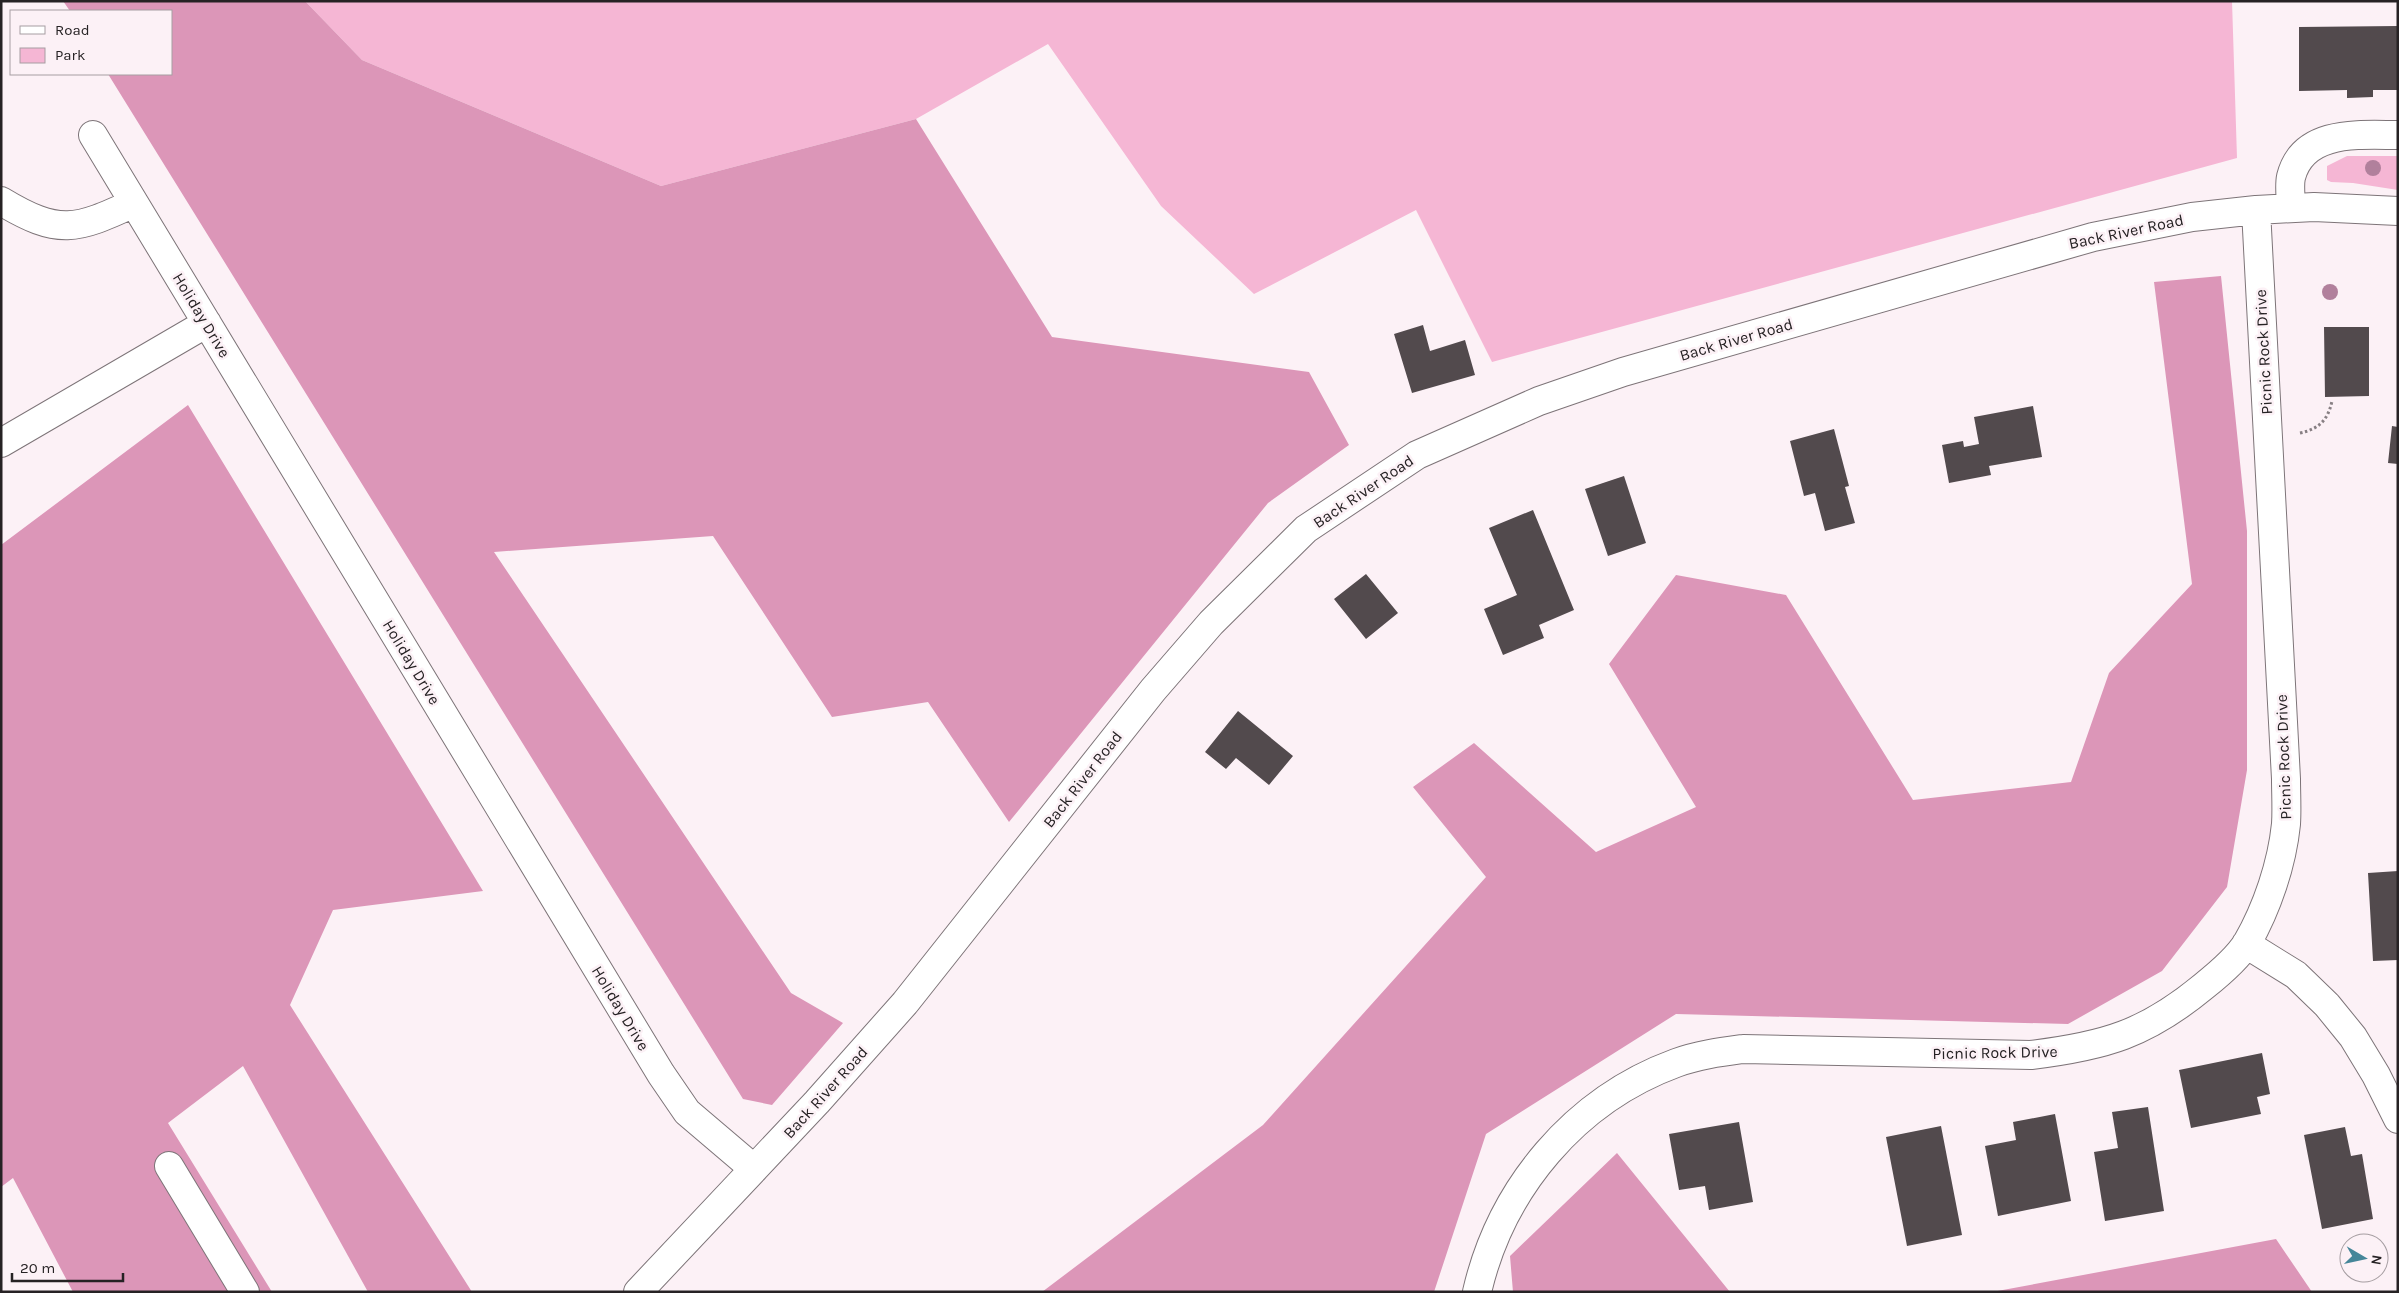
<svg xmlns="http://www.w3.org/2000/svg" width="2399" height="1293" viewBox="0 0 2399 1293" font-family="Karla,sans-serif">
<rect width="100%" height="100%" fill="#fcf1f6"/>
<path fill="#f5b6d4" d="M305,1H2232L2237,158L1492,362L1416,210L1254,294L1161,206L1048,44L916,119L661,186L362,60Z
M2347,156H2398V190L2353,183L2331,182L2327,180V166Z"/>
<path fill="#dc96b8" d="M63,1H305L362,60L661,186L916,119L1052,337L1309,372L1349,445L1268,503L1009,822L928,702L832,717L713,536L494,552L791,993L843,1023L772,1105L743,1099L108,74H171V11H70Z
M2221,276L2247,531V770L2227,887L2162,971L2068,1024L1676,1014L1486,1134L1434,1292H1042L1263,1125L1486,877L1413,787L1474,743L1596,852L1696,807L1609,664L1676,575L1786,595L1913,800L2071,782L2109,673L2192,584L2154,282Z
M188,405L483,891L333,910L290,1005L472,1292H368L243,1066L168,1123L272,1292H73L13,1178L1,1187V545Z
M1617,1153L1730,1292H1513L1510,1256Z
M2276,1239L2312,1292H1992Z"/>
<path fill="#524a4d" d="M2398,26V90H2373V97L2347,98V90L2299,91V27Z
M1423,325L1430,351L1465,340L1475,375L1412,393L1394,334Z
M2324,327H2369V396L2325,397Z
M2033,406L2042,457L1989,466L1991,475L1949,483L1942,445L1963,441L1964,447L1979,444L1974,417Z
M2392,426L2398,427V464L2388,463Z
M1834,429L1849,486L1845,487L1855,523L1825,531L1815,493L1804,496L1790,441Z
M1624,476L1646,543L1608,556L1585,489Z
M1533,510L1574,610L1539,625L1544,638L1503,655L1484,609L1517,595L1489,528Z
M1366,574L1398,613L1366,639L1334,599Z
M1238,711L1293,756L1269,785L1236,758L1226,769L1205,752Z
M2398,871V960L2373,961L2368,873Z
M2262,1053L2270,1094L2257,1097L2261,1114L2191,1128L2179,1070Z
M2148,1107L2164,1211L2105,1221L2094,1152L2118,1148L2112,1112Z
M2055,1114L2071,1201L1998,1216L1985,1146L2016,1140L2013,1122Z
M1739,1122L1753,1202L1709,1210L1705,1186L1679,1190L1669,1134Z
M1941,1126L1962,1235L1907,1246L1886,1137Z
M2345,1127L2351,1156L2362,1154L2373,1219L2322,1229L2304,1135Z"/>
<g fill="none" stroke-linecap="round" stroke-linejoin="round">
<defs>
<path id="minor" d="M93,135L661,1074L687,1112L754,1169
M1,201C59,236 76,230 134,203
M2291,208C2291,198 2289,186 2291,177C2303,129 2360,135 2398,135
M1,443L207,323
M2246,944L2296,975L2327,1005L2353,1037L2376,1075L2398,1119
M169,1166L245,1292
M638,1292L817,1102L905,1003L1153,690L1211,623L1306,529L1417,455L1539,401L1623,372L2093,237L2192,217L2256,210L2314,207L2398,211
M1477,1292C1501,1188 1575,1100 1676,1063C1698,1055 1721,1052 1743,1049L2031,1055C2105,1046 2146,1034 2204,986C2219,974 2237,959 2247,943C2267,908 2282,864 2286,824C2287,809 2286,794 2286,779L2256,210"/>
</defs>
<use href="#minor" stroke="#7d7478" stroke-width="30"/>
<path stroke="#877f83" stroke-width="3" stroke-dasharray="2.5 2.5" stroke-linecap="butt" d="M2300,433C2319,429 2328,420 2332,401"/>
<use href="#minor" stroke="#fff" stroke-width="28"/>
</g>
<g fill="#b1809c">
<circle cx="2373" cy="168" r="8"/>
<circle cx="2330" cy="292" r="8"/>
</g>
<g text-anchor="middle" stroke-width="5" stroke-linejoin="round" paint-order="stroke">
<g font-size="16" fill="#262224" stroke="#fcf1f6">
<text transform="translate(2126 231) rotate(-12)" y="6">Back River Road</text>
<text transform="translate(202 315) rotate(59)" y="6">Holiday Drive</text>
<text transform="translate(1736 339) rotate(-16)" y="6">Back River Road</text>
<text transform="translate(2263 352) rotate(-93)" y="6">Picnic Rock Drive</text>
<text transform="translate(1363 491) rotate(-34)" y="6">Back River Road</text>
<text transform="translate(412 662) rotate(59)" y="6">Holiday Drive</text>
<text transform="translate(2283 757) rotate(-92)" y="6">Picnic Rock Drive</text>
<text transform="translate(1082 779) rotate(-52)" y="6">Back River Road</text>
<text transform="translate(621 1008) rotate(59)" y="6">Holiday Drive</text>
<text transform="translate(1995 1052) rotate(-1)" y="6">Picnic Rock Drive</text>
<text transform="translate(825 1092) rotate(-48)" y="6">Back River Road</text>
</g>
</g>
<rect width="2399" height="1293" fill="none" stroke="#262224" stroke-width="5"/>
<rect x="10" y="10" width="162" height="65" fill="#fcf1f6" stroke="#a69ea2"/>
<rect x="20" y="26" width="25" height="8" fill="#ffffff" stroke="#a69ea2"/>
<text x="55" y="35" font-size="15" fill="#262224">Road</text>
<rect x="20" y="48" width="25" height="15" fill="#f5b6d4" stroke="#a69ea2"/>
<text x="55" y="60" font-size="15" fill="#262224">Park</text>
<g transform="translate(2364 1258) rotate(99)"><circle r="24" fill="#fcf1f6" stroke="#a69ea2"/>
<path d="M0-4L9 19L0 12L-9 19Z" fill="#458699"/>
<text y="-8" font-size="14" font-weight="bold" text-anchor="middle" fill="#262224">N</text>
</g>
<path d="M12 1273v8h111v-8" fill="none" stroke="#262224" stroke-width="2.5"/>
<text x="20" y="1273" font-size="15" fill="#262224" stroke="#fcf1f6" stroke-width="4" paint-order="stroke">20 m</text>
</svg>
